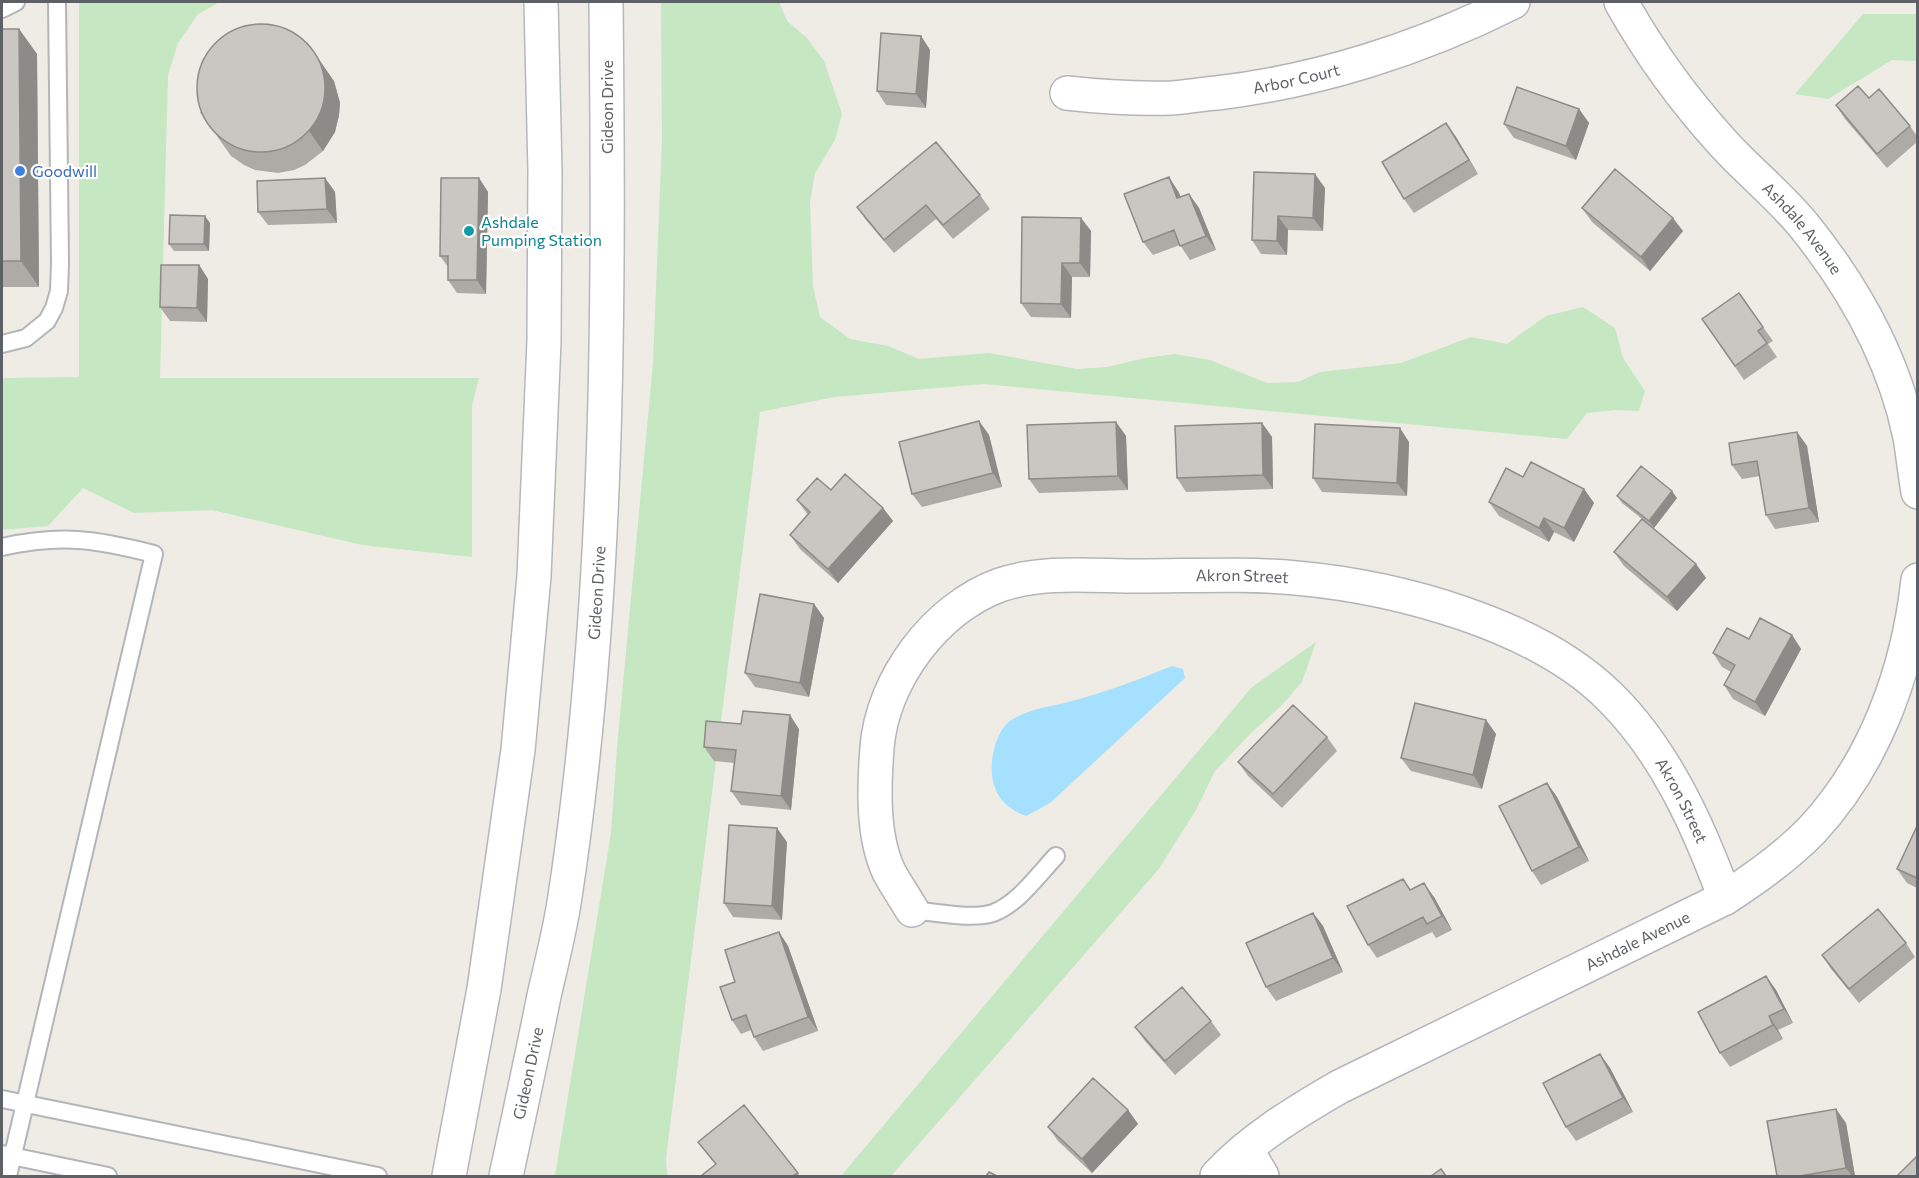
<svg xmlns="http://www.w3.org/2000/svg" width="1919" height="1178" viewBox="0 0 1919 1178" font-family="Commissioner,sans-serif">
<rect width="100%" height="100%" fill="#efece5"/>
<path fill="#c5e7c1" d="M79,2H220L198,14L178,43L168,75L160,378H479L472,405V557L362,545L212,510L134,513L83,488L48,526L2,530V378L79,377Z
M661,2H779L787,21L807,38L824,61L842,114L835,140L815,173L810,202L813,286L820,317L850,339L888,346L919,359L989,353L1077,369L1107,367L1145,358L1175,354L1210,360L1267,383L1298,382L1320,372L1401,363L1471,337L1507,344L1546,316L1583,307L1615,328L1623,358L1645,391L1639,411L1615,410L1587,413L1567,439L984,384L834,397L760,412L666,1158L667,1176H555L611,833L617,748L653,363L662,140Z
M1863,14H1917V61L1892,60L1828,99L1795,94Z
M1316,642L1302,682L1280,707L1250,734L1215,771L1196,810L1158,870L891,1176H841L1252,687Z"/>
<path fill="#a5e0ff" d="M1172,666L1183,669L1185,678L1050,803L1026,816C1007,809 995,797 992,776C990,760 996,731 1010,721C1028,708 1052,707 1072,701C1106,692 1140,679 1172,666Z"/>
<g fill="none" stroke-linecap="round" stroke-linejoin="round">
<defs>
<path id="lane" d="M2,9L16,2
M2,344L26,338L47,321L54,308L59,291L60,263L57,2
M2,547C61,534 95,539 154,554L8,1176
M912,910C935,912 972,920 993,913C1018,904 1038,875 1056,856
M2,1099L378,1176
M2,1154L108,1176"/>
<g id="street">
<path id="s1" d="M1621,2C1649,52 1683,99 1722,142C1748,171 1780,196 1805,227C1854,288 1894,360 1910,437C1913,455 1915,474 1918,492"/>
<path id="s2" d="M1067,93C1102,97 1137,99 1172,98C1187,97 1202,94 1217,93C1319,81 1422,48 1513,2"/>
<path id="s3" d="M912,910C905,898 896,885 889,872C872,836 874,787 877,748C882,680 936,608 1000,585C1044,570 1093,576 1138,576C1191,576 1244,573 1296,578C1397,587 1537,624 1610,697C1665,751 1699,827 1725,898"/>
<path d="M1246,1149L1262,1176"/>
<path id="s4" d="M1217,1176C1251,1139 1296,1112 1339,1087L1725,898C1756,878 1786,857 1812,830C1875,762 1908,671 1918,580"/>
</g>
<g id="secondary">
<path d="M449,1176L484,989L518,750L534,576L544,341L545,171L541,2"/>
<path id="s5" d="M506,1176C519,1116 532,1056 544,996C551,965 559,934 564,903C610,605 609,302 606,2"/>
</g>
</defs>
<use href="#lane" stroke="#b2b6ba" stroke-width="20"/>
<use href="#street" stroke="#b2b6ba" stroke-width="36"/>
<use href="#secondary" stroke="#b4b8bd" stroke-width="36"/>
<use href="#lane" stroke="#fff" stroke-width="16"/>
<use href="#street" stroke="#fff" stroke-width="33"/>
<use href="#secondary" stroke="#fff" stroke-width="33"/>
</g>
<path fill="#aeaba7" d="M2,29H19L37,54L39,287H2Z
M921,36L930,50L926,108L886,105L877,91Z
M334,81L340,103L339,115L335,132L323,151L305,165L294,170L278,173L255,170L244,165L231,156L200,112Z
M1869,98L1910,126L1917,136V142L1887,168L1845,119L1836,105Z
M1579,109L1589,123L1576,160L1514,138L1504,124Z
M1446,123L1456,137L1478,174L1414,213L1404,199Z
M1254,172L1325,188L1323,231L1288,230L1287,255L1261,254L1252,240Z
M325,178L335,192L337,223L268,225L258,212Z
M479,178L488,192L486,294L457,293L448,280V267L440,256Z
M1178,191L1181,197L1189,194L1199,208L1216,250L1190,260L1180,245L1153,255L1143,242Z
M980,195L990,209L953,239L936,219L894,253L866,220L857,207Z
M1582,208L1683,231L1650,271L1592,222Z
M1081,218L1091,231L1090,277H1072L1071,318L1031,317L1021,303Z
M210,223L209,251H174L169,244Z
M199,265L208,279L207,322L170,321L160,307Z
M1739,293L1773,341L1768,344L1777,357L1744,380L1702,319Z
M979,421L989,435L1002,487L922,507L912,494Z
M1116,422L1126,436L1128,490L1039,493L1029,479Z
M1262,423L1272,437L1273,489L1186,492L1177,478Z
M1797,432L1807,446L1819,522L1775,529L1766,515L1760,476L1742,479L1732,465Z
M1409,442L1407,496L1322,492L1313,478Z
M1523,477L1584,489L1594,503L1574,542L1554,532L1549,542L1499,516L1489,502Z
M831,490L883,508L893,521L838,583L800,549L790,535L808,515L797,500Z
M1617,496L1677,498L1654,528L1644,520L1696,564L1706,578L1677,611L1624,566L1614,552L1642,519L1622,503Z
M814,604L824,618L809,697L755,687L745,673Z
M1792,635L1801,649L1765,716L1733,699L1724,685L1731,672L1722,667L1713,653L1749,639Z
M1486,720L1496,734L1482,789L1411,771L1401,758Z
M799,729L791,810L741,805L731,791L734,763L714,761L704,747Z
M1327,737L1337,751L1282,808L1248,776L1238,762Z
M1547,783L1557,797L1589,861L1541,885L1532,871Z
M1917,826V888L1907,883L1897,869Z
M787,842L782,920L733,917L724,903Z
M1411,890L1434,897L1452,930L1436,938L1432,932L1377,958L1368,945Z
M1313,913L1323,926L1343,972L1276,1001L1266,987Z
M779,932L788,946L818,1031L763,1051L754,1037L751,1030L741,1034L732,1020L735,982Z
M1906,943L1915,957L1859,1003L1831,969L1822,955Z
M1766,976L1776,990L1793,1023L1778,1030L1783,1039L1730,1067L1720,1053Z
M1211,1021L1221,1035L1175,1075L1145,1041L1135,1027Z
M1600,1054L1610,1068L1633,1112L1576,1141L1566,1127Z
M744,1105L800,1176H701L716,1165L698,1142Z
M1128,1110L1138,1124L1092,1173L1058,1141L1048,1127Z
M1846,1123L1855,1176H1777Z"/>
<path fill="#8d8b88" d="M19,29L37,54L39,287L21,261Z
M921,36L930,50L926,108L916,94Z
M307,42L334,81L340,103L339,115L335,132L323,151L309,131Z
M1579,109L1589,123L1576,160L1566,146Z
M1446,123L1456,137L1478,174L1469,160Z
M1315,174L1325,188L1323,231L1313,218Z
M1169,177L1178,191L1187,212L1177,198Z
M325,178L335,192L337,223L327,209Z
M479,178L488,192L486,294L477,280Z
M1189,194L1199,208L1216,250L1206,236Z
M205,216L210,223L209,251L204,244Z
M1278,216L1288,230L1287,255L1277,241Z
M1081,218L1091,231L1090,277L1080,263Z
M1673,218L1683,231L1650,271L1641,257Z
M1062,263L1072,277L1071,318L1061,304Z
M199,265L208,279L207,322L197,308Z
M979,421L989,435L1002,487L993,473Z
M1116,422L1126,436L1128,490L1118,476Z
M1262,423L1272,437L1273,489L1263,475Z
M1400,428L1409,442L1407,496L1397,483Z
M1797,432L1807,446L1819,522L1809,508Z
M1584,489L1594,503L1574,542L1564,528Z
M1672,491L1677,498L1654,528L1649,521Z
M883,508L893,521L838,583L828,569Z
M1544,518L1554,532L1549,542L1539,528Z
M1696,564L1706,578L1677,611L1667,597Z
M814,604L824,618L809,697L800,683Z
M1792,635L1801,649L1765,716L1755,702Z
M790,715L799,729L791,810L781,796Z
M1486,720L1496,734L1482,789L1473,775Z
M1547,783L1557,797L1589,861L1579,847Z
M777,828L787,842L782,920L772,906Z
M1424,883L1434,897L1452,930L1442,916Z
M1313,913L1323,926L1343,972L1333,958Z
M779,932L788,946L818,1031L808,1017Z
M1766,976L1776,990L1793,1023L1784,1009Z
M1769,1016L1778,1030L1783,1039L1773,1025Z
M1600,1054L1610,1068L1633,1112L1623,1098Z
M1836,1109L1846,1123L1855,1176H1852L1846,1168Z
M1128,1110L1138,1124L1092,1173L1082,1159Z"/>
<path fill="#cac7c2" stroke="#8d8b88" stroke-width="1.5" d="M197 88a64 64 0 1 1 128 0a64 64 0 1 1-128 0Z
M2,29H19L21,261H2Z
M881,33L921,36L916,94L877,91Z
M1858,86L1869,98L1879,89L1910,126L1877,154L1836,105Z
M1517,87L1579,109L1566,146L1504,124Z
M1446,123L1469,160L1404,199L1382,162Z
M936,142L980,195L943,225L926,205L884,240L857,207Z
M1615,169L1673,218L1641,257L1582,208Z
M1254,172L1315,174L1313,218L1278,216L1277,241L1252,240Z
M1169,177L1177,198L1189,194L1206,236L1180,246L1174,230L1143,242L1124,194Z
M325,178L327,209L258,212L257,181Z
M441,178H479L477,280H448V256H440Z
M170,215L205,216L204,244H169Z
M1022,217L1081,218L1080,263H1062L1061,304L1021,303Z
M161,265H199L197,308L160,307Z
M1739,293L1763,327L1758,331L1767,343L1735,366L1702,319Z
M979,421L993,473L912,494L899,442Z
M1116,422L1118,476L1029,479L1027,425Z
M1262,423L1263,475L1177,478L1175,426Z
M1315,424L1400,428L1397,483L1313,478Z
M1797,432L1809,508L1766,515L1757,461L1732,465L1729,443Z
M1531,462L1584,489L1564,528L1544,518L1539,528L1489,502L1506,468L1523,477Z
M1641,466L1672,491L1649,521L1617,496Z
M845,474L883,508L828,569L790,535L810,512L797,500L817,478L831,490Z
M1642,519L1696,564L1667,597L1614,552Z
M760,594L814,604L800,683L745,673Z
M1760,618L1792,635L1755,702L1724,685L1735,665L1713,653L1727,628L1749,639Z
M1415,703L1486,720L1473,775L1401,758Z
M1293,705L1327,737L1273,794L1238,762Z
M743,711L790,715L781,796L731,791L736,750L704,747L706,721L741,724Z
M1547,783L1579,847L1532,871L1499,806Z
M729,825L777,828L772,906L724,903Z
M1917,826V878L1897,869Z
M1403,879L1410,890L1424,883L1442,916L1427,924L1423,917L1368,945L1347,906Z
M1878,909L1906,943L1849,989L1822,955Z
M1313,913L1333,958L1266,987L1246,943Z
M779,932L808,1017L754,1037L746,1015L732,1020L720,987L735,982L725,950Z
M1766,976L1784,1009L1769,1016L1773,1025L1720,1053L1698,1012Z
M1182,987L1211,1021L1165,1061L1135,1027Z
M1600,1054L1623,1098L1566,1127L1543,1083Z
M1093,1078L1128,1110L1082,1159L1048,1127Z
M744,1105L798,1173L793,1176H701L716,1164L698,1142Z
M1836,1109L1846,1168L1800,1176H1777L1767,1121Z
M1917,1156V1176H1897Z
M1441,1169L1446,1176H1431Z
M989,1172L997,1176H986Z"/>
<circle fill="#3f7fe0" stroke="#fff" stroke-width="2" cx="20" cy="171" r="6"/>
<circle fill="#0f9aa8" stroke="#fff" stroke-width="2" cx="469" cy="231" r="6"/>
<g text-anchor="middle" stroke-width="4.5" stroke-linejoin="round" paint-order="stroke">
<g font-size="16" fill="#5d6166" stroke="#fff">
<text dy="6" stroke="none"><textPath href="#s2" startOffset="231">Arbor Court</textPath></text>
<text transform="translate(607 107) rotate(-90)" y="6">Gideon Drive</text>
<text dy="6" stroke="none"><textPath href="#s1" startOffset="291">Ashdale Avenue</textPath></text>
<text dy="6" stroke="none"><textPath href="#s3" startOffset="628">Akron Street</textPath></text>
<text dy="6" stroke="none"><textPath href="#s5" startOffset="591">Gideon Drive</textPath></text>
<text dy="6" stroke="none"><textPath href="#s3" startOffset="1150">Akron Street</textPath></text>
<text dy="6" stroke="none"><textPath href="#s4" startOffset="484">Ashdale Avenue</textPath></text>
<text dy="6" stroke="none"><textPath href="#s5" startOffset="105">Gideon Drive</textPath></text>
</g>
<g font-size="16" fill="#366cbe" stroke="#fff" text-anchor="start">
<text x="32" y="177">Goodwill</text>
</g>
<g font-size="16" fill="#0d838f" stroke="#fff" text-anchor="start">
<text x="481" y="228">Ashdale<tspan x="481" dy="18">Pumping Station</tspan></text>
</g>
</g>
<rect width="1919" height="1178" fill="none" stroke="#5d6166" stroke-width="6"/>
</svg>
